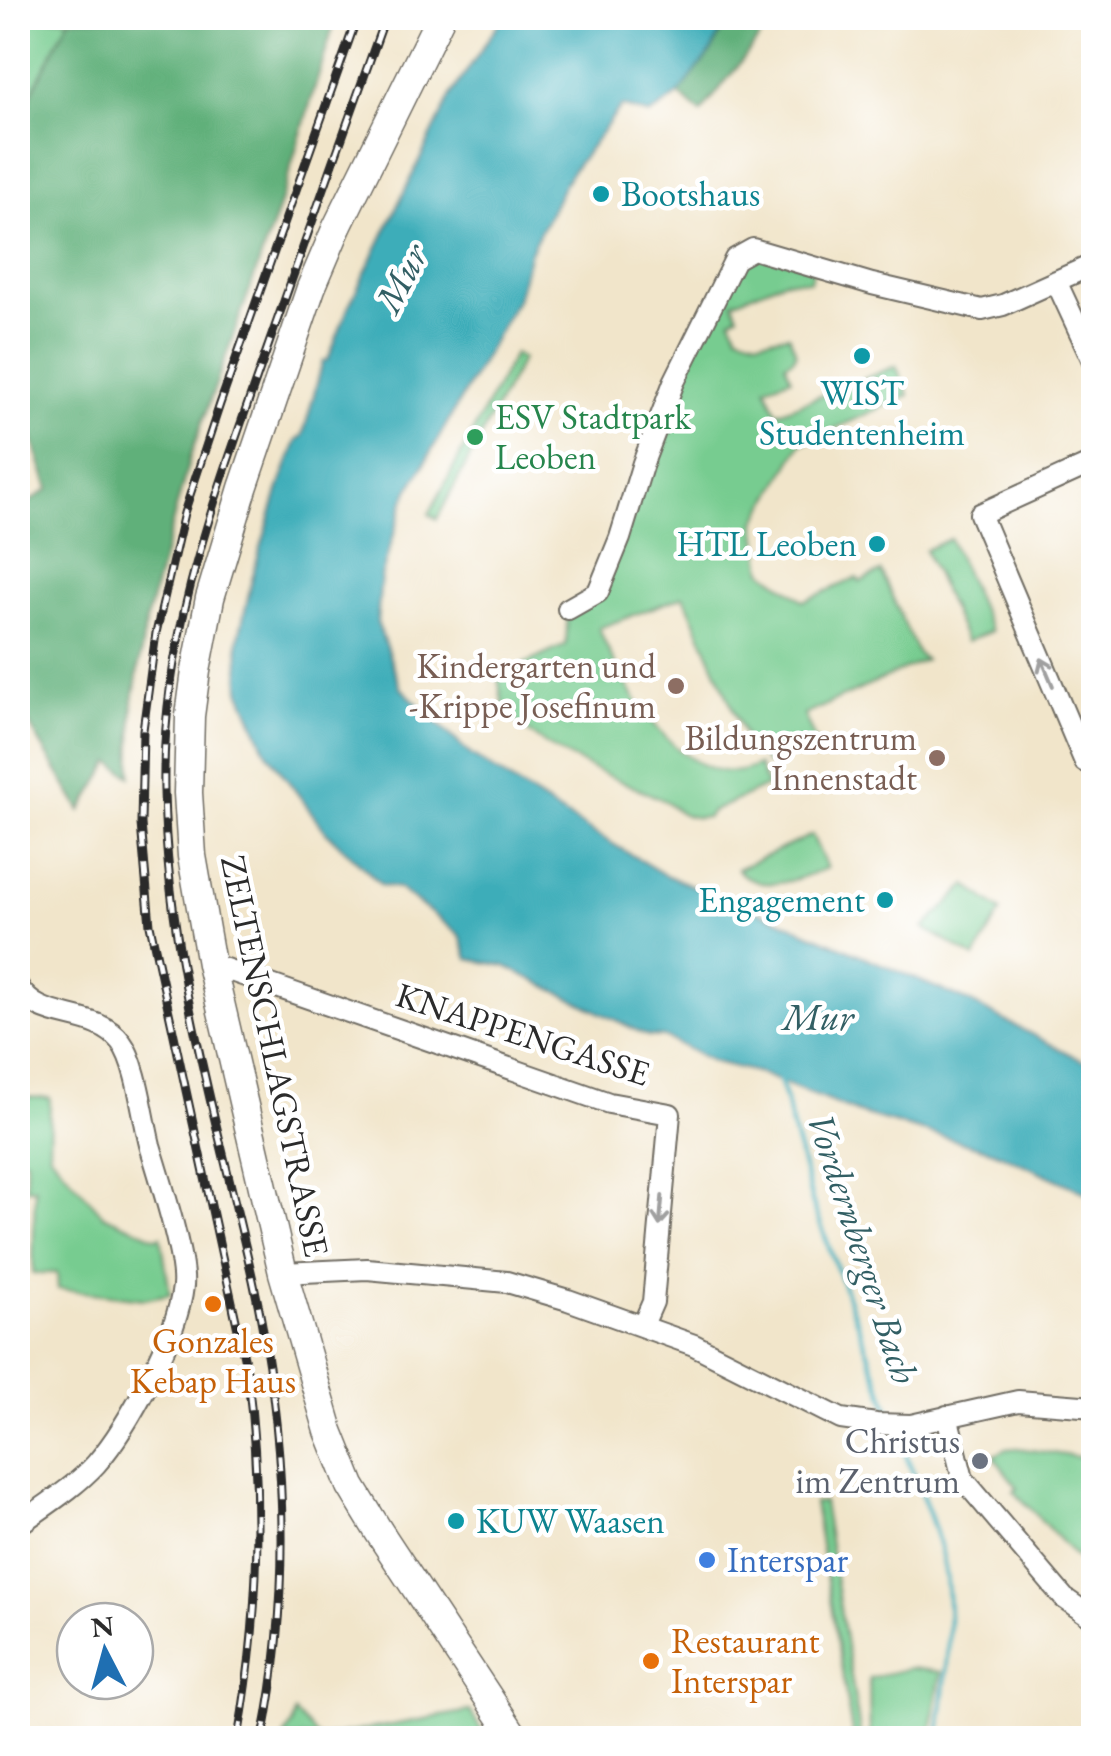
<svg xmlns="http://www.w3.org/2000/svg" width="1111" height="1756" viewBox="0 0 1111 1756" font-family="'EB Garamond',serif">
<rect width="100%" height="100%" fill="#fff"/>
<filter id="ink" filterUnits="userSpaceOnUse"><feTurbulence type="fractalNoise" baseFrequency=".01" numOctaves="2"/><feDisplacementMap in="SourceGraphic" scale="20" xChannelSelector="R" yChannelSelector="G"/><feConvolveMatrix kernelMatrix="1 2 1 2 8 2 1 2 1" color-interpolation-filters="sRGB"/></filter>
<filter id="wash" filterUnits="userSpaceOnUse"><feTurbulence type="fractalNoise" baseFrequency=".0048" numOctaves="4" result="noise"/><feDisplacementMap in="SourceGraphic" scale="40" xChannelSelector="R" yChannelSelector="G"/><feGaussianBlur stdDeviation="2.25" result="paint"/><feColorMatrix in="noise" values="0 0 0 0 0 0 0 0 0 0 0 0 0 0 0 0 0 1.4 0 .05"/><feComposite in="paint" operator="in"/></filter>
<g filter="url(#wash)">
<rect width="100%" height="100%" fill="#f1e5ca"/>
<path fill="#77cc90" stroke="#517c5e" stroke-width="2.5" d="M18,18H70L28,100L18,110Z
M753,249L814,268L810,281L785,280L733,302L738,315L731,319L738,334L758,340L789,335L796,353L793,359L785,363L791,378L766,387L777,413L896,366L909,395L801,444L756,522L763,571L804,601L857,578L860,582L881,572L918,654L925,660L804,715L816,742L766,764L763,757L752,753L684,596L599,628C619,682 687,801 758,765L767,786L711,812L708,817C689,819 681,815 667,802C624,781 528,748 505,707C500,699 500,686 498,676L566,645L568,609L598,592L702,323Z
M514,354L522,359L437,519L429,514Z
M950,539L991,631L966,642L925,550Z
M812,835L827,868C800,879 760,896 737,869Z
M967,885L1001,911L975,958L924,928Z
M21,1097L50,1098L49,1153L103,1215L157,1238L161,1236L170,1294L144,1299L58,1289L57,1273H33L35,1188H26V1159L18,1158V1104Z
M1017,1448L1093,1459V1501L1085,1505L1093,1526V1560L1084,1566L1014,1491L1018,1488L993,1456L1007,1449Z
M823,1502L861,1738H853L814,1503Z
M910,1668L941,1672L930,1738H870L869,1678Z
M470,1711L486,1738H283L292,1725L295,1713L319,1738Z"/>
<path fill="#61b07a" stroke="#466e52" stroke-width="2.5" d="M70,18H336L277,213L190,457L146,621L133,701L131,776L111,762L81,811L22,713L18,699V509L49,489L18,395V110L28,100Z
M727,18H775L701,113L678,94L712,50Z"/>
<path fill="#3dadb9" stroke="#346c72" stroke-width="2.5" d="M502,18H727L712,50L677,96L650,115L622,106L569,175L530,252L517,299L405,498L381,577L377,622L401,688L470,754L553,808L665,875L770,916L967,1001L1093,1066V1196L994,1151L861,1114L756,1072L714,1062L664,1037L648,1036L505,966L468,959L460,935L398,888L382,885L326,832L266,751L240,690L238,641L255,567L280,485L296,442L303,435L323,361L328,360L348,308L451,95Z"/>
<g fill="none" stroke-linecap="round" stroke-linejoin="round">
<path stroke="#3dadb9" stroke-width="5" d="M780,1080L812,1201L893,1420
M896,1430C913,1475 936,1521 945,1569C954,1625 945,1683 938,1738"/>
</g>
</g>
<g filter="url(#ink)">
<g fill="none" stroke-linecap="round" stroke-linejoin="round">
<defs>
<path id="street" d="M1056,281L1094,363
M1094,462L980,514L1085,762L1094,758
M568,609L598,592L620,538L643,463L674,382L735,259L753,249L872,284L982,310L1003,305L1094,264
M211,964L609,1103L670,1114L653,1302L643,1325
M18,986C39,1025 94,1007 121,1042C137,1063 143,1118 150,1145C159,1176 186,1258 183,1286C178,1335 128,1427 96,1464C74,1488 44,1506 18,1525
M283,1273L367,1269L507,1282L568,1300L694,1345L841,1419L876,1424L911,1425L1018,1401L1094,1407
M947,1416L963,1479L1064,1598L1094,1619"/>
<path id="secondary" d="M440,18L337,227L311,288L243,488L210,598L196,671L190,716L188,793L192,856L211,964L283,1273L329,1431L351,1486L379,1532L515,1738"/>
</defs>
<use href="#street" stroke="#706c63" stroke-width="24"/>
<use href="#secondary" stroke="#706c63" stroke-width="31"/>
<use href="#street" stroke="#fff" stroke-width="20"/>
<use href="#secondary" stroke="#fff" stroke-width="28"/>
<defs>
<path id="rail" d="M238,1738C260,1615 263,1495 247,1371L150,925L141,824L143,730L156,633L184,513L220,404L357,18
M263,1738C293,1587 286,1430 253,1280C217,1119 167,958 164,791C161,637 216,495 266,352C305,241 345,129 385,18"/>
</defs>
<use href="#rail" stroke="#2b2b2b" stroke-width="9"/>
<use href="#rail" stroke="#fff" stroke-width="5" stroke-dasharray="15" stroke-linecap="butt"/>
</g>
<defs><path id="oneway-shaft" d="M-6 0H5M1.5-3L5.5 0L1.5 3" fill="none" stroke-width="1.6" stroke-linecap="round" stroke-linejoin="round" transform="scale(2.5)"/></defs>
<g stroke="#a0a0a0">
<use href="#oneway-shaft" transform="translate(1047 672) rotate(-113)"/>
<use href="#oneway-shaft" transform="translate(661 1211) rotate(95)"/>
</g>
</g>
<g fill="#0f9aa8" stroke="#fff" stroke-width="4">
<circle cx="601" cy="194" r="10"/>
<circle cx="862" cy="356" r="10"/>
<circle cx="877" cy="544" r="10"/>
<circle cx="885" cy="900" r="10"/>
<circle cx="456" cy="1521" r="10"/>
</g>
<circle fill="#2e9e5b" stroke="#fff" stroke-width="4" cx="475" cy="437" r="10"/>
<g fill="#8d6e63" stroke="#fff" stroke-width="4">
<circle cx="676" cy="686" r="10"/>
<circle cx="937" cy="758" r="10"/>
</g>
<g fill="#e8710a" stroke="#fff" stroke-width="4">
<circle cx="213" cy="1304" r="10"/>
<circle cx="651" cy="1661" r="10"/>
</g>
<circle fill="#6b7280" stroke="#fff" stroke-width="4" cx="980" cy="1461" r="10"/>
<circle fill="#3f7fe0" stroke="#fff" stroke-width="4" cx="707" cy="1560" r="10"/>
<g text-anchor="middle" stroke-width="9" stroke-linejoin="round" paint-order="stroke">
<g font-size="35" fill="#0d838f" stroke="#fff" text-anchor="start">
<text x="621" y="206">Bootshaus</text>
<text x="862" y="405" text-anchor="middle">WIST<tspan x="862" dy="40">Studentenheim</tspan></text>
<text x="857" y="556" text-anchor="end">HTL Leoben</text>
<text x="865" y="912" text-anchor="end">Engagement</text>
<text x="476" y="1533">KUW Waasen</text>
</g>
<g font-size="35" fill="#27864d" stroke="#fff" text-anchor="start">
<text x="495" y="429">ESV Stadtpark<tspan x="495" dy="40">Leoben</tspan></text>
</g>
<g font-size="35" fill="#785e54" stroke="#fff" text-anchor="end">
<text x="656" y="678">Kindergarten und<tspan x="656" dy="40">-Krippe Josefinum</tspan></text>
<text x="917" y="750">Bildungszentrum<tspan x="917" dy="40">Innenstadt</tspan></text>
</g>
<g font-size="35" fill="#2b2b2b" stroke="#fff">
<text transform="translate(523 1034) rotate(18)" y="12">KNAPPENGASSE</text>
<text transform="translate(275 1056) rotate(78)" y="12">ZELTENSCHLAGSTRASSE</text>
</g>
<g font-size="35" fill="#c56008" stroke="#fff">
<text x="213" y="1353">Gonzales<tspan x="213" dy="40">Kebap Haus</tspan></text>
<text x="671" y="1653" text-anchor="start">Restaurant<tspan x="671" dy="40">Interspar</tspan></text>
</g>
<g font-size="35" fill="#5b616d" stroke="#fff" text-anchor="end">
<text x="960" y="1453">Christus<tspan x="960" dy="40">im Zentrum</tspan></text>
</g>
<g font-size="35" fill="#366cbe" stroke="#fff" text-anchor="start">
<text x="727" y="1572">Interspar</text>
</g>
<g font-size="38" font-style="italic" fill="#325f64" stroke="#fff">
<text transform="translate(401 278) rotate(-63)" y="13">Mur</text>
<text x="818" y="1030">Mur</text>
<text transform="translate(863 1248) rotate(72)" y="13">Vordernberger Bach</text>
</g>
</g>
<rect width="1111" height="1756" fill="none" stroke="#fff" stroke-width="60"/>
<g transform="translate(105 1651) rotate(354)"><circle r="48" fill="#ffffff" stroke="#aaaaaa" stroke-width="2.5"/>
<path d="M0-8L18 38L0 25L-18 38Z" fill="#1f6fb2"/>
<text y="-15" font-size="28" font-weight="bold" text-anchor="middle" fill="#2b2b2b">N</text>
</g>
</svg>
